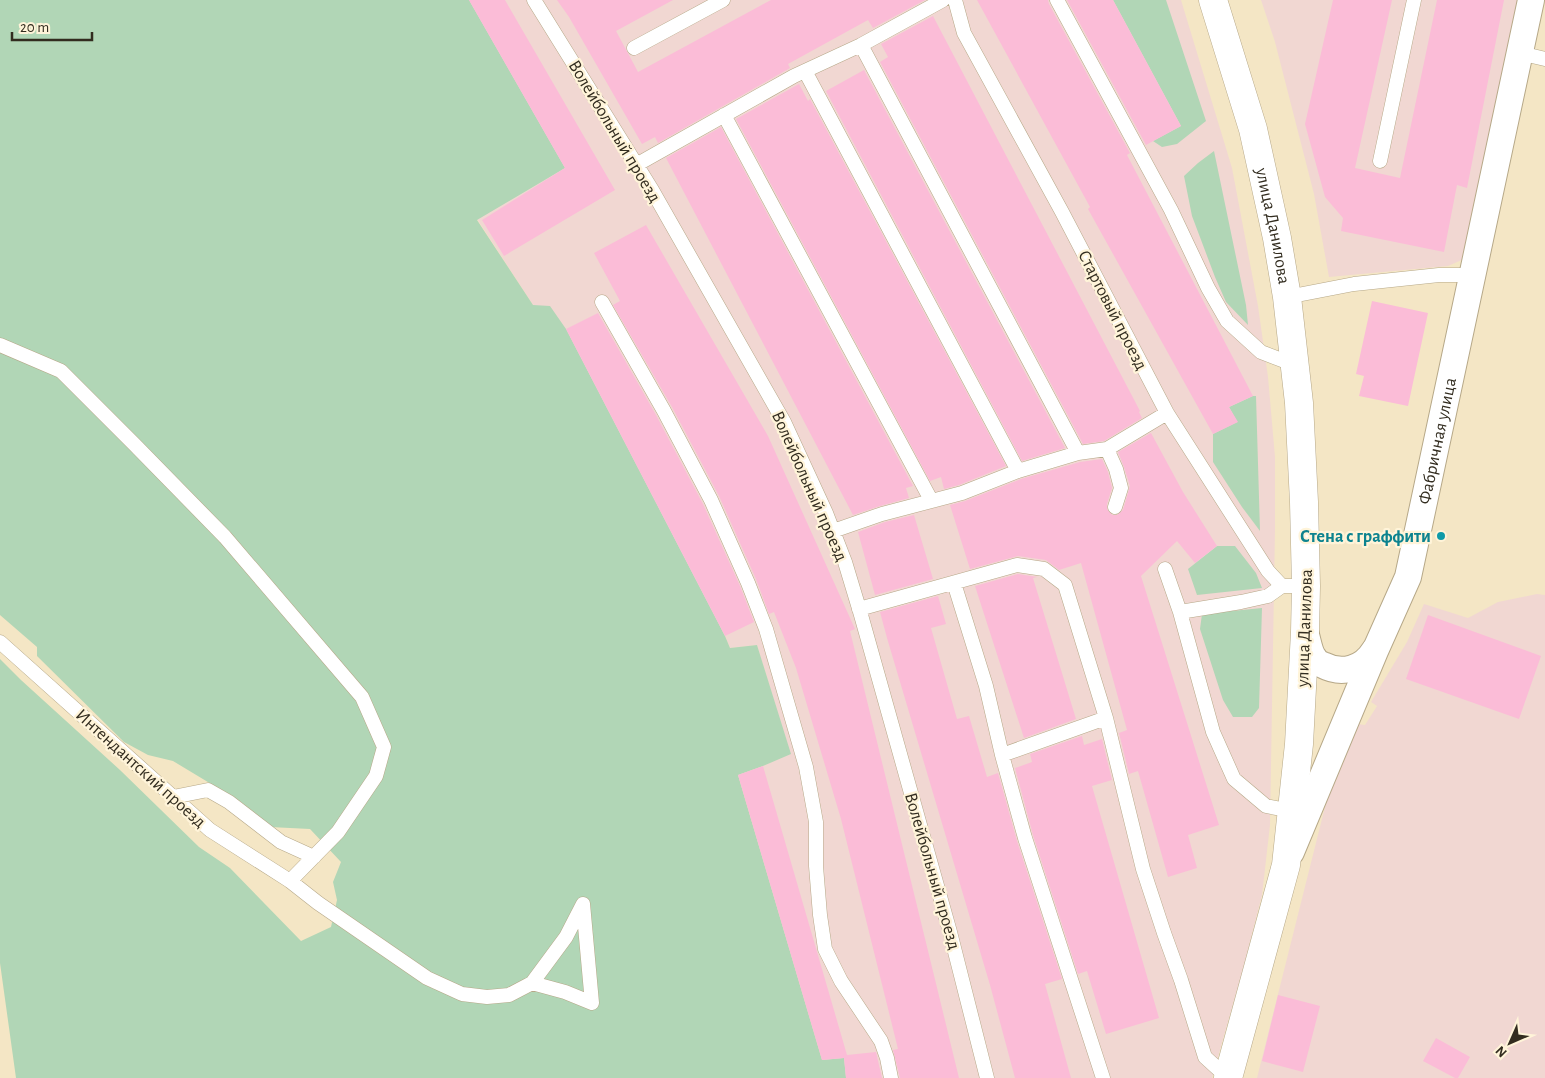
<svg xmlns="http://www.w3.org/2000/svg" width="1545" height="1078" viewBox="0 0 1545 1078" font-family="'Alegreya Sans',sans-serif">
<rect width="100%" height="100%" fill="#f4e6c5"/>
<path fill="#f1d7d2" d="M469,0H1181L1232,168L1258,306L1268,377L1275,457V529L1270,825L1262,895L1243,969L1212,1078H846L822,1061L738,775L763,766L790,753L757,645L730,648L725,636L533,305L477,219Z
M1261,0H1518L1464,259L1448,266L1329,277L1314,194L1275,42Z
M1537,594L1545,595V1078H1257L1331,783L1358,724L1365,725L1377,706L1371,702L1407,642L1424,604L1468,618L1498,602Z"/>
<path fill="#b1d6b6" d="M0,0H469L565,168L477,220L533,305L550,306L566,329L725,636L730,648L757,645L791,754L763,766L738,775L822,1060L844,1058L846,1078H16L0,963V659L21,680L120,770L199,847L230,868L301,941L331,927L337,900L333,882L341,862L310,829L270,827L241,802L173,761L148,755L124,742L37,656V647L0,615Z
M1113,0H1166L1206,121L1177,144L1162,147L1153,141L1181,126Z
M1214,151L1246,305L1248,325L1226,302L1215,277L1192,216L1184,176L1198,163Z
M1253,396H1256L1260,531L1242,507L1213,462V434L1237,422L1229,407Z
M1217,546H1235L1256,573L1262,588L1197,595L1188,569Z
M1262,608L1259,708L1252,717H1233L1223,700L1200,629L1202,614Z"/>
<path fill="#fbbcd7" d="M469,0H505L615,190L504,256L482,220L565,168Z
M557,0H673L616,31L638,72L771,0H925L873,28L868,20L788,64L790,68L658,143L655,137L642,144L569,17Z
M977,0H1048L1049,4L1130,153L1127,155L1253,396L1229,407L1238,422L1213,434L1088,209L1090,207Z
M1067,0H1113L1181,126L1146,145Z
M1333,0H1392L1355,168L1400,178L1437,0H1504L1467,188L1457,185L1444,252L1341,231L1343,218L1325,197L1305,124Z
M933,16L1140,411L1139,412L1142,418L1104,441L1083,444L880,62L888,57L881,44Z
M864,70L1065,448L1022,461L826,91Z
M799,84L808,101L810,99L1006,466L959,485L944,489L941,477L930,481L736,119Z
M721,127L913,486L906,488L909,498L880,506L853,515L666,158Z
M646,225L768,436L855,629L850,631L959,1078H900L893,1050L898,1049L841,819L796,668L774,612L769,614L756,579L719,496L672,407L613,305L620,301L594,253Z
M1372,301L1428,313L1408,406L1359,396L1364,376L1356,374Z
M598,313L656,415L703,504L740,586L754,622L725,636L566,329Z
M1151,433L1183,492L1217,546L1195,563L1177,541L1141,576L1219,825L1188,835L1197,868L1168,877L1138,771L1129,774L1119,733L1127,730L1081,563L1059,570L1046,560L1018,556L970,569L950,505L965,501L1021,479L1080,462L1102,459L1108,472L1112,488L1107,504V509L1112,515H1117L1123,510L1130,486L1124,467L1118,452Z
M914,515L933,579L875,595L858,532L885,522Z
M1018,574L1037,577L1033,578L1076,719L1024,738L975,586Z
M938,596L946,624L931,628L957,719L969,716L987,777L998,773L1017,841L1062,979L1045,984L1071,1078H1015L990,985L887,638L880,612Z
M1428,615L1541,656L1519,719L1406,679Z
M1082,736L1084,745L1102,739L1112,780L1092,786L1159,1018L1106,1034L1087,971L1078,974L1033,835L1015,768L1032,762L1030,754Z
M763,766L847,1055L876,1052L882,1078H846L844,1058L822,1060L738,775Z
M1278,995L1320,1006L1303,1072L1262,1061Z
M1436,1038L1470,1057L1458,1078H1455L1423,1061Z"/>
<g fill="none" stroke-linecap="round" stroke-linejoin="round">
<defs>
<path id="lane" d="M534,0L652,190L784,422L826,513L845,562L861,615L950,932L987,1078
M955,0L964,33L1062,212L1167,413L1268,571L1282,586H1306
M1057,0L1171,210L1208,288L1227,321L1261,352L1295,365
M861,45L1078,453
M634,48L723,0
M1520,53L1545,59
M805,71L1018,471
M724,115L931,500
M1380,161L1414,0
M636,165L794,76L861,45L943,0
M1287,297L1354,284L1439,275H1473
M602,302L664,411L711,500L748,583L766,629L806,767L816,822V866L820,915L825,949L841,981L881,1041L887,1058L891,1078
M0,345L61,371L135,445L225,537L362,697L384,747L376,776L338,832L290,881
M1107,449L1116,469L1121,488L1115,507
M833,531L882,514L962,493L1018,471L1078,453L1107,449L1167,413
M1165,569L1180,612L1213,732L1234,779L1266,806L1292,811
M954,583L986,686L1002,755L1025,838L1103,1078
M859,609L1017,565L1044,569L1065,585L1106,718L1143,869L1164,933L1181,980L1205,1057L1228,1078
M1180,612L1241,602L1268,596L1282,586
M0,642L210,830L290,881L318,903L427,978L462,994L487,997L509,995L532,983L566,937L583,904L592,1003L565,992L532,983
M1002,755L1106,718
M173,797L208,790L229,802L281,842L314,857"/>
<g id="street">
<path d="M1305,632C1308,640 1309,652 1314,658C1316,662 1320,664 1323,665C1342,675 1363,669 1374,651"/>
<path id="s1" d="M1291,852L1375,651L1408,577L1531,0"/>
</g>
<g id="secondary">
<path id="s2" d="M1213,0L1253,129L1277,238L1287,297L1299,403L1304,502L1306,586L1305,632L1299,744L1286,865L1228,1078"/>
</g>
</defs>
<use href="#lane" stroke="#b6a888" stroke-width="15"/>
<use href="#street" stroke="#b6a888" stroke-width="28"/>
<use href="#secondary" stroke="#b6a888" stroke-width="29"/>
<use href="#lane" stroke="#fff" stroke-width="14"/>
<use href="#street" stroke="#fff" stroke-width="26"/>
<use href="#secondary" stroke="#fff" stroke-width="28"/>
</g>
<circle fill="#0f9aa8" stroke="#fff4d9" stroke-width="2" cx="1441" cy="536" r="5"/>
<g text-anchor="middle" stroke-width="4.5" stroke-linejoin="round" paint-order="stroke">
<g font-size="18" fill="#322c1f" stroke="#fff4d9">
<text transform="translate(615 131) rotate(59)" y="6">Волейбольный проезд</text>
<text dy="6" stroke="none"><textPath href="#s2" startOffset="234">улица Данилова</textPath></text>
<text transform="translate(1113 310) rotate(63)" y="6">Стартовый проезд</text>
<text dy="6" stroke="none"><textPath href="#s1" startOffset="438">Фабричная улица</textPath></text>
<text transform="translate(810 486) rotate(66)" y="6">Волейбольный проезд</text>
<text transform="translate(1304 628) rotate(-88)" y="6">улица Данилова</text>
<text transform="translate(141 768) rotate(42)" y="6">Интендантский проезд</text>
<text transform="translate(933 871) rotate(74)" y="6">Волейбольный проезд</text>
</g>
<g font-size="18" font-weight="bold" fill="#0d838f" stroke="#fff4d9" text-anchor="end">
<text x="1431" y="542">Стена с граффити</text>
</g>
</g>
<g transform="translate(1510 1043) rotate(225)" stroke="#fff4d9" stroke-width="4" paint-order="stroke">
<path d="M0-4L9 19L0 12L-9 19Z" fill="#322c1f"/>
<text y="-8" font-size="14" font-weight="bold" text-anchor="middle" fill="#322c1f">N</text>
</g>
<path d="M12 32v8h80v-8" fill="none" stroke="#322c1f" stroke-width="2.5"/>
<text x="20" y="32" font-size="15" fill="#322c1f" stroke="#fff4d9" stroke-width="4" paint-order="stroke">20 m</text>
</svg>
